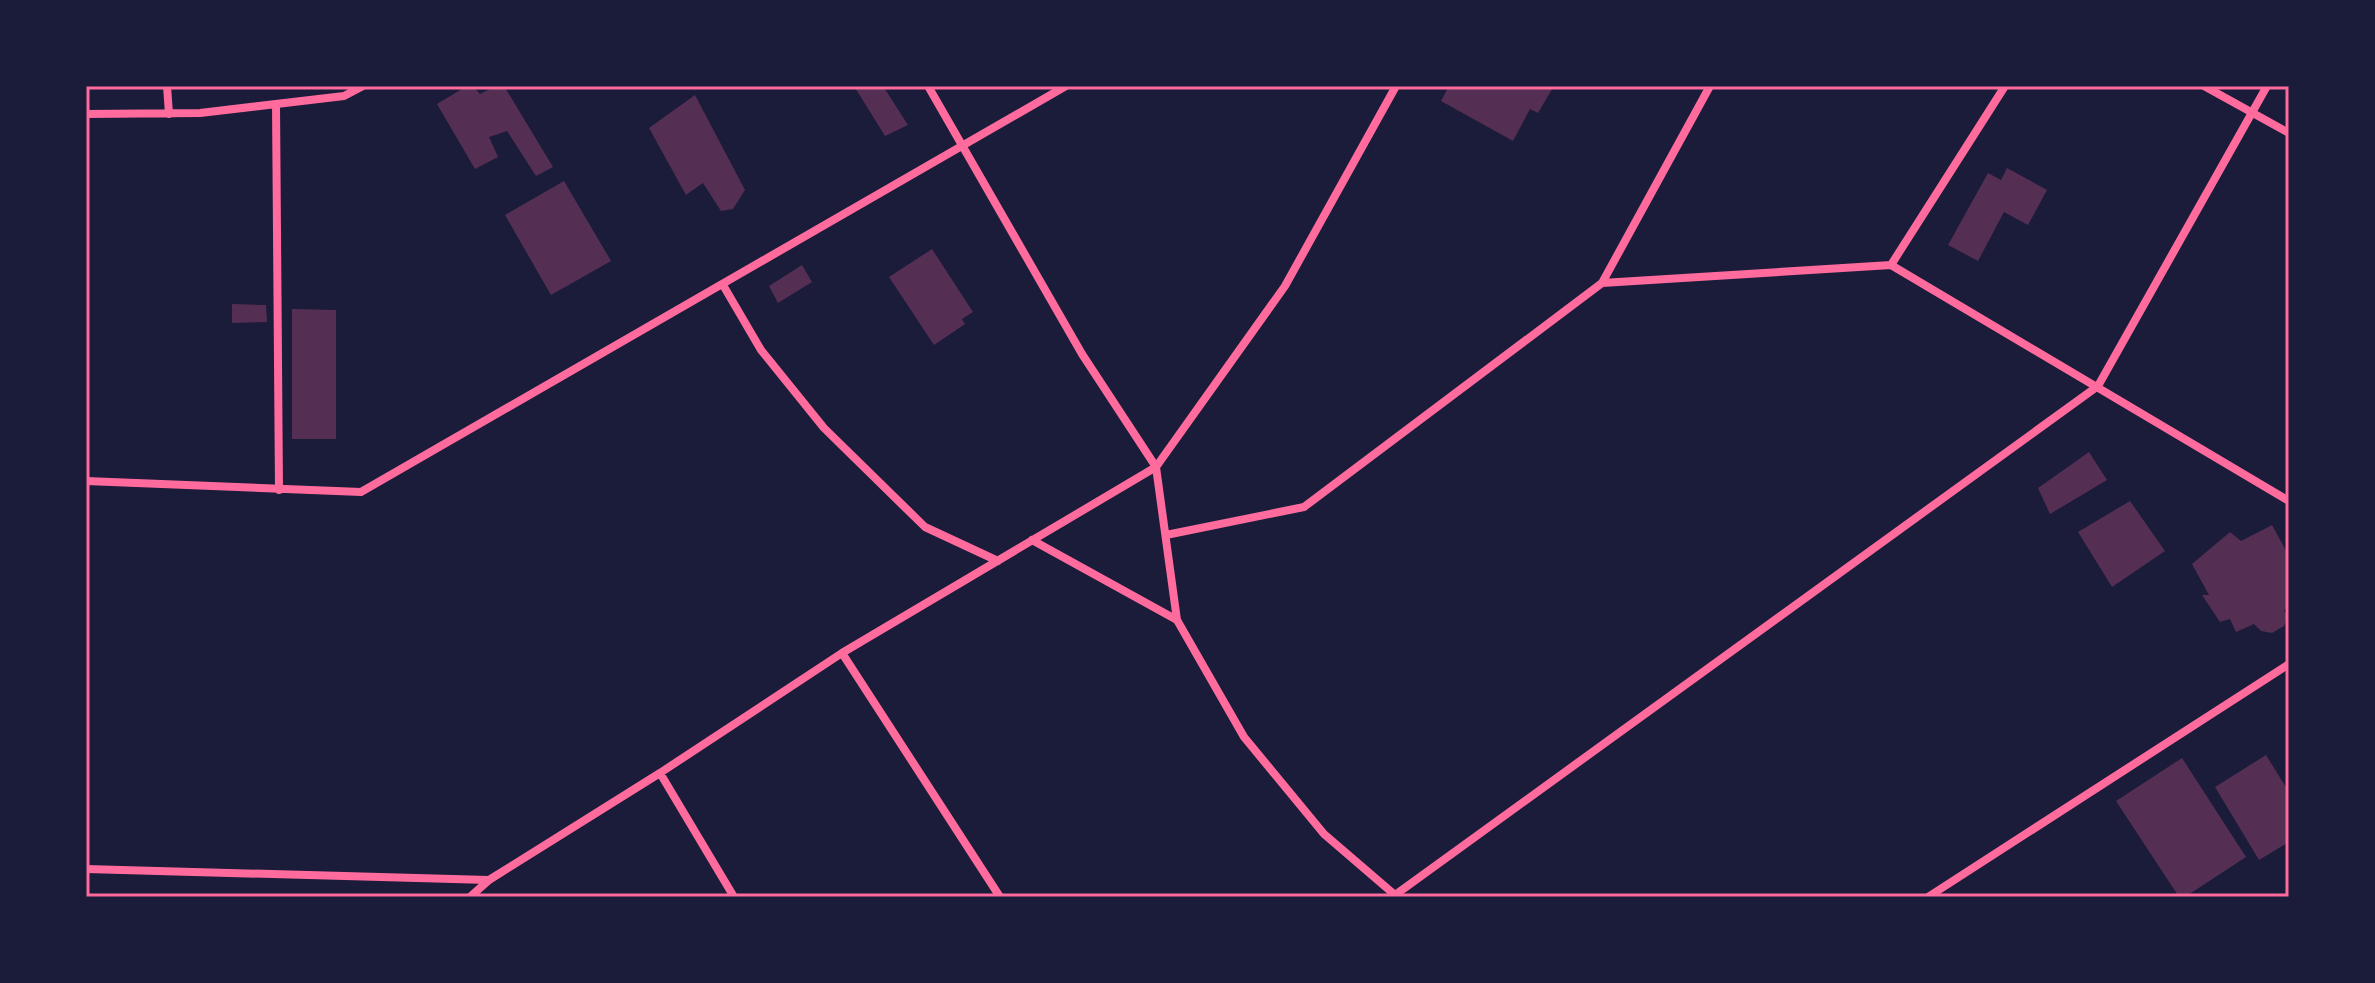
<svg xmlns="http://www.w3.org/2000/svg" width="2375" height="983" viewBox="0 0 2375 983" font-family="'Noto Sans',sans-serif">
<rect width="100%" height="100%" fill="#1b1b3a"/>
<path fill="#542f53" d="M467,86H473L480,94L496,86H504L553,167L536,176L507,131L489,137L498,157L475,169L437,104Z
M854,86H883L908,125L885,136Z
M1449,86H1547L1552,89L1538,113L1530,109L1513,141L1441,101Z
M695,95L745,190L733,209L721,211L703,183L686,195L649,128Z
M2007,168L2047,190L2028,225L2004,212L1978,261L1948,245L1988,173L2001,180Z
M564,181L611,261L551,295L505,215Z
M932,249L973,312L962,319L965,324L934,345L889,277Z
M802,265L812,282L778,303L769,286Z
M232,304L266,305L267,322L232,323Z
M292,309L336,310V439H292Z
M2089,452L2107,480L2050,514L2038,488Z
M2130,501L2165,551L2112,587L2078,532Z
M2272,525L2289,556V606L2284,610L2288,617L2284,626L2272,633L2261,631L2254,624L2236,632L2230,619L2220,622L2202,595H2209L2192,564L2230,532L2241,541Z
M2266,755L2289,792V842L2259,860L2215,787Z
M2182,758L2246,857L2185,897H2179L2116,801Z"/>
<g fill="none" stroke-linecap="round" stroke-linejoin="round">
<path stroke="#ff6b9d" stroke-width="8" d="M167,86L169,114
M928,86L1082,354L1156,467L1177,620L1032,540
M2204,86L2289,133
M276,104L279,490
M86,114L200,113L344,96L363,86
M1891,265L2005,86
M1602,283L1710,86
M723,285L761,350L824,428L925,527L998,561
M86,481L361,492L1066,86
M1166,535L1304,507L1602,283L1891,265L2289,501
M1177,620L1244,737L1324,834L1395,895L2098,386L2267,86
M842,653L1000,897
M660,773L734,897
M86,869L489,880
M470,897L489,880L660,773L842,653L1156,467L1285,286L1396,86
M1928,897L2289,664"/>
</g>
<rect width="2375" height="983" fill="none" stroke="#1b1b3a" stroke-width="176"/>
<rect x="88" y="88" width="2199" height="807" fill="none" stroke="#ff6b9d" stroke-width="3"/>
</svg>
